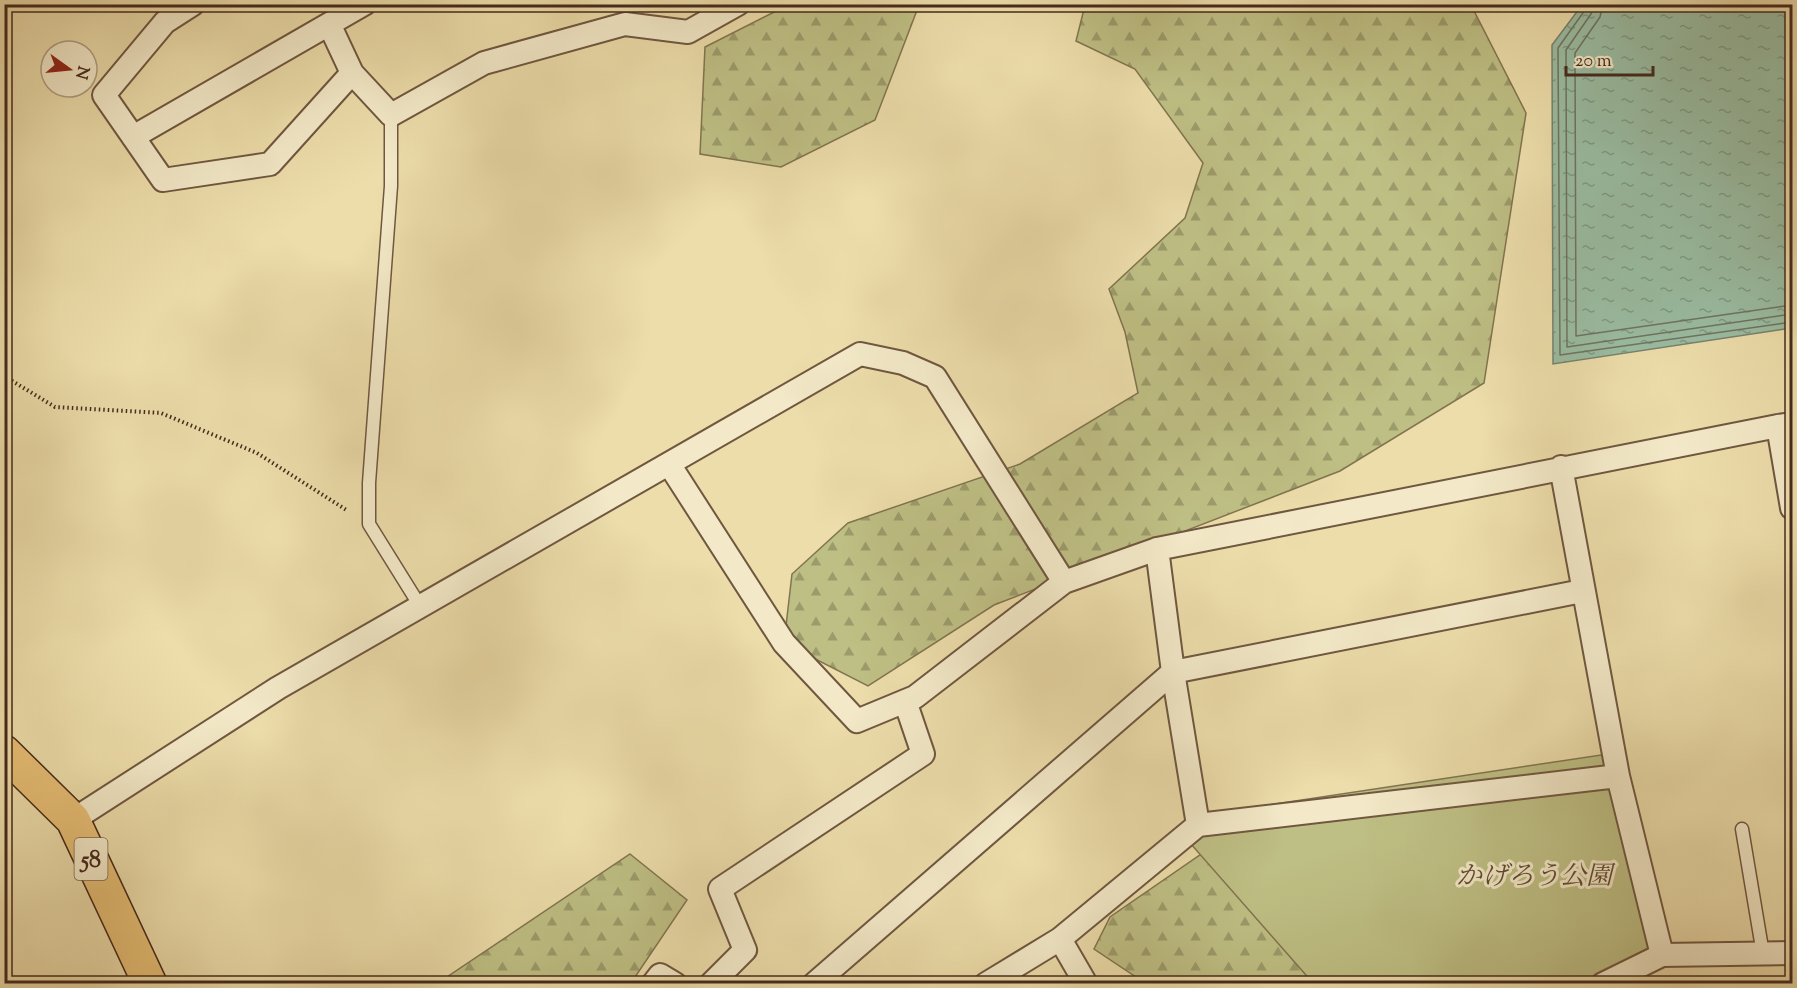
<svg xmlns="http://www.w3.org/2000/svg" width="1797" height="988" viewBox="0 0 1797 988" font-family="'Sorts Mill Goudy','Noto Serif JP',serif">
<defs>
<pattern id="forest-firs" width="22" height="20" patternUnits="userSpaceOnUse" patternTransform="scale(1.5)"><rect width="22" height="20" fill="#bebf84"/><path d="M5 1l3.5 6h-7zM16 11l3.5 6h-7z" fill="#9c9b6b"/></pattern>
<pattern id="water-ripples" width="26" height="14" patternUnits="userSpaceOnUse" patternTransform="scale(1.5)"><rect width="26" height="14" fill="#9abda3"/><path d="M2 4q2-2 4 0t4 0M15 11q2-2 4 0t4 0" fill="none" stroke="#7f9a84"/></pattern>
</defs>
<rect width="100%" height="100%" fill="#ecddaa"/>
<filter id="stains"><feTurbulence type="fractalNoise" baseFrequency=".00333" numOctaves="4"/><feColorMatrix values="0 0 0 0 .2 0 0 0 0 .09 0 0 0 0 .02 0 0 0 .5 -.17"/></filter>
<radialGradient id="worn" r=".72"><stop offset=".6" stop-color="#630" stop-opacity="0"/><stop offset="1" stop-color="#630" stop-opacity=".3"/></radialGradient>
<path fill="url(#forest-firs)" stroke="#827450" stroke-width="1.5" d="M788,5H919L875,120L781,167L700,154L705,47Z
M1085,5H1471L1526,113L1484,383L1340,471L994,605L868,686L784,643L792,574L848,523L1020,464L1138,393L1125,332L1109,289L1185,218L1203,163L1135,69L1076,41Z
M1213,846L1422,983H1145L1094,949L1110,917Z
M630,854L687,900L631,983H438Z"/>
<path fill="#bebf84" stroke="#827450" stroke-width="1.5" d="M1621,752L1662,955L1603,983H1313L1183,835L1195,816Z"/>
<path fill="url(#water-ripples)" stroke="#78826d" stroke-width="1.5" d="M1582,5H1792V328L1553,364L1552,45Z"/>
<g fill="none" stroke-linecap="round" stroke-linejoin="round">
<path stroke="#707460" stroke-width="1.5" d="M1586,4L1585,10L1558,48L1560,355L1792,322
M1594,4L1591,14L1566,50L1567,347L1792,314
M1603,4L1600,17L1575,53L1576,336L1792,305"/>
<defs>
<path id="lane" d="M391,115V186L369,483V524L420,606
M1742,829L1763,954"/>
<path id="street" d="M193,4L165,22L104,95L163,180L270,164L352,73
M330,26L352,73L391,115L484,63L625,24L688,32L738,4
M133,137L364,4
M1792,424L1778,426L1792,508
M669,464L784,643L857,721L915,697L1064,582L1157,549L1778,426
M1561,467L1618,776L1662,955
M1157,549L1173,672L1198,825
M73,820L278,688L860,354L903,363L935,377L1064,582
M1060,939L1086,984
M653,984L660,975L675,984
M711,984L745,950L720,889L923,754L905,701
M814,984L1173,672L1582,591
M986,984L1060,939L1198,825L1618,776
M1603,984L1662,955L1792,953"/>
<path id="primary" d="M4,752L73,820L150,984"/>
</defs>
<use href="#lane" stroke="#705740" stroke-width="15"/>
<use href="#street" stroke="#705740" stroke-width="26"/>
<use href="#primary" stroke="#462a1d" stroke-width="36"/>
<path stroke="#462a1d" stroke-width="4" stroke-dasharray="1.5 3" stroke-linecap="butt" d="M4,376L55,407L161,413L257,453L348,511"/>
<use href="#lane" stroke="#f3e9c8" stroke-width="12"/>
<use href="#street" stroke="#f3e9c8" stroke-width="22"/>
<use href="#primary" stroke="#e6be75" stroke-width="33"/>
</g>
<g text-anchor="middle" stroke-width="6" stroke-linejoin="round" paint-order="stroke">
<rect fill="#f3e9c8" stroke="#7a6350" stroke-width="1.5" x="74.5" y="838" width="33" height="42" rx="4.5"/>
<g font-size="24" font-weight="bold" fill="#462a1d">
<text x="91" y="867">58</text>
</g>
<g font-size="26" font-style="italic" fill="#5e4832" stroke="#f3e9c8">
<text x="1534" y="884">かげろう公園</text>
</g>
</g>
<rect width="1797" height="988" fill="none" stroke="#ecddaa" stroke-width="24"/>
<rect x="6" y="6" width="1785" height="976" fill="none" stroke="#462a1d" stroke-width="3"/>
<rect x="12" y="12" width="1773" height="964" fill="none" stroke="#462a1d" stroke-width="1.5"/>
<g transform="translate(69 69) rotate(105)"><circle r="28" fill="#f3e9c8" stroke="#ae9d84" stroke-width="1.5"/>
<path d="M0-4.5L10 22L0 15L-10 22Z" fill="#8f2418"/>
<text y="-9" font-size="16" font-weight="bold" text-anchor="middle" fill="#462a1d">N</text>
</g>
<path d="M1566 66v9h87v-9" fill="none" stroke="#462a1d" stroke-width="3"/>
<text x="1575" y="66" font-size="18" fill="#462a1d" stroke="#f3e9c8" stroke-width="4.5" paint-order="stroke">20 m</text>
<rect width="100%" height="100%" filter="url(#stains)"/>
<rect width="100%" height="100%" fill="url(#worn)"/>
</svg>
